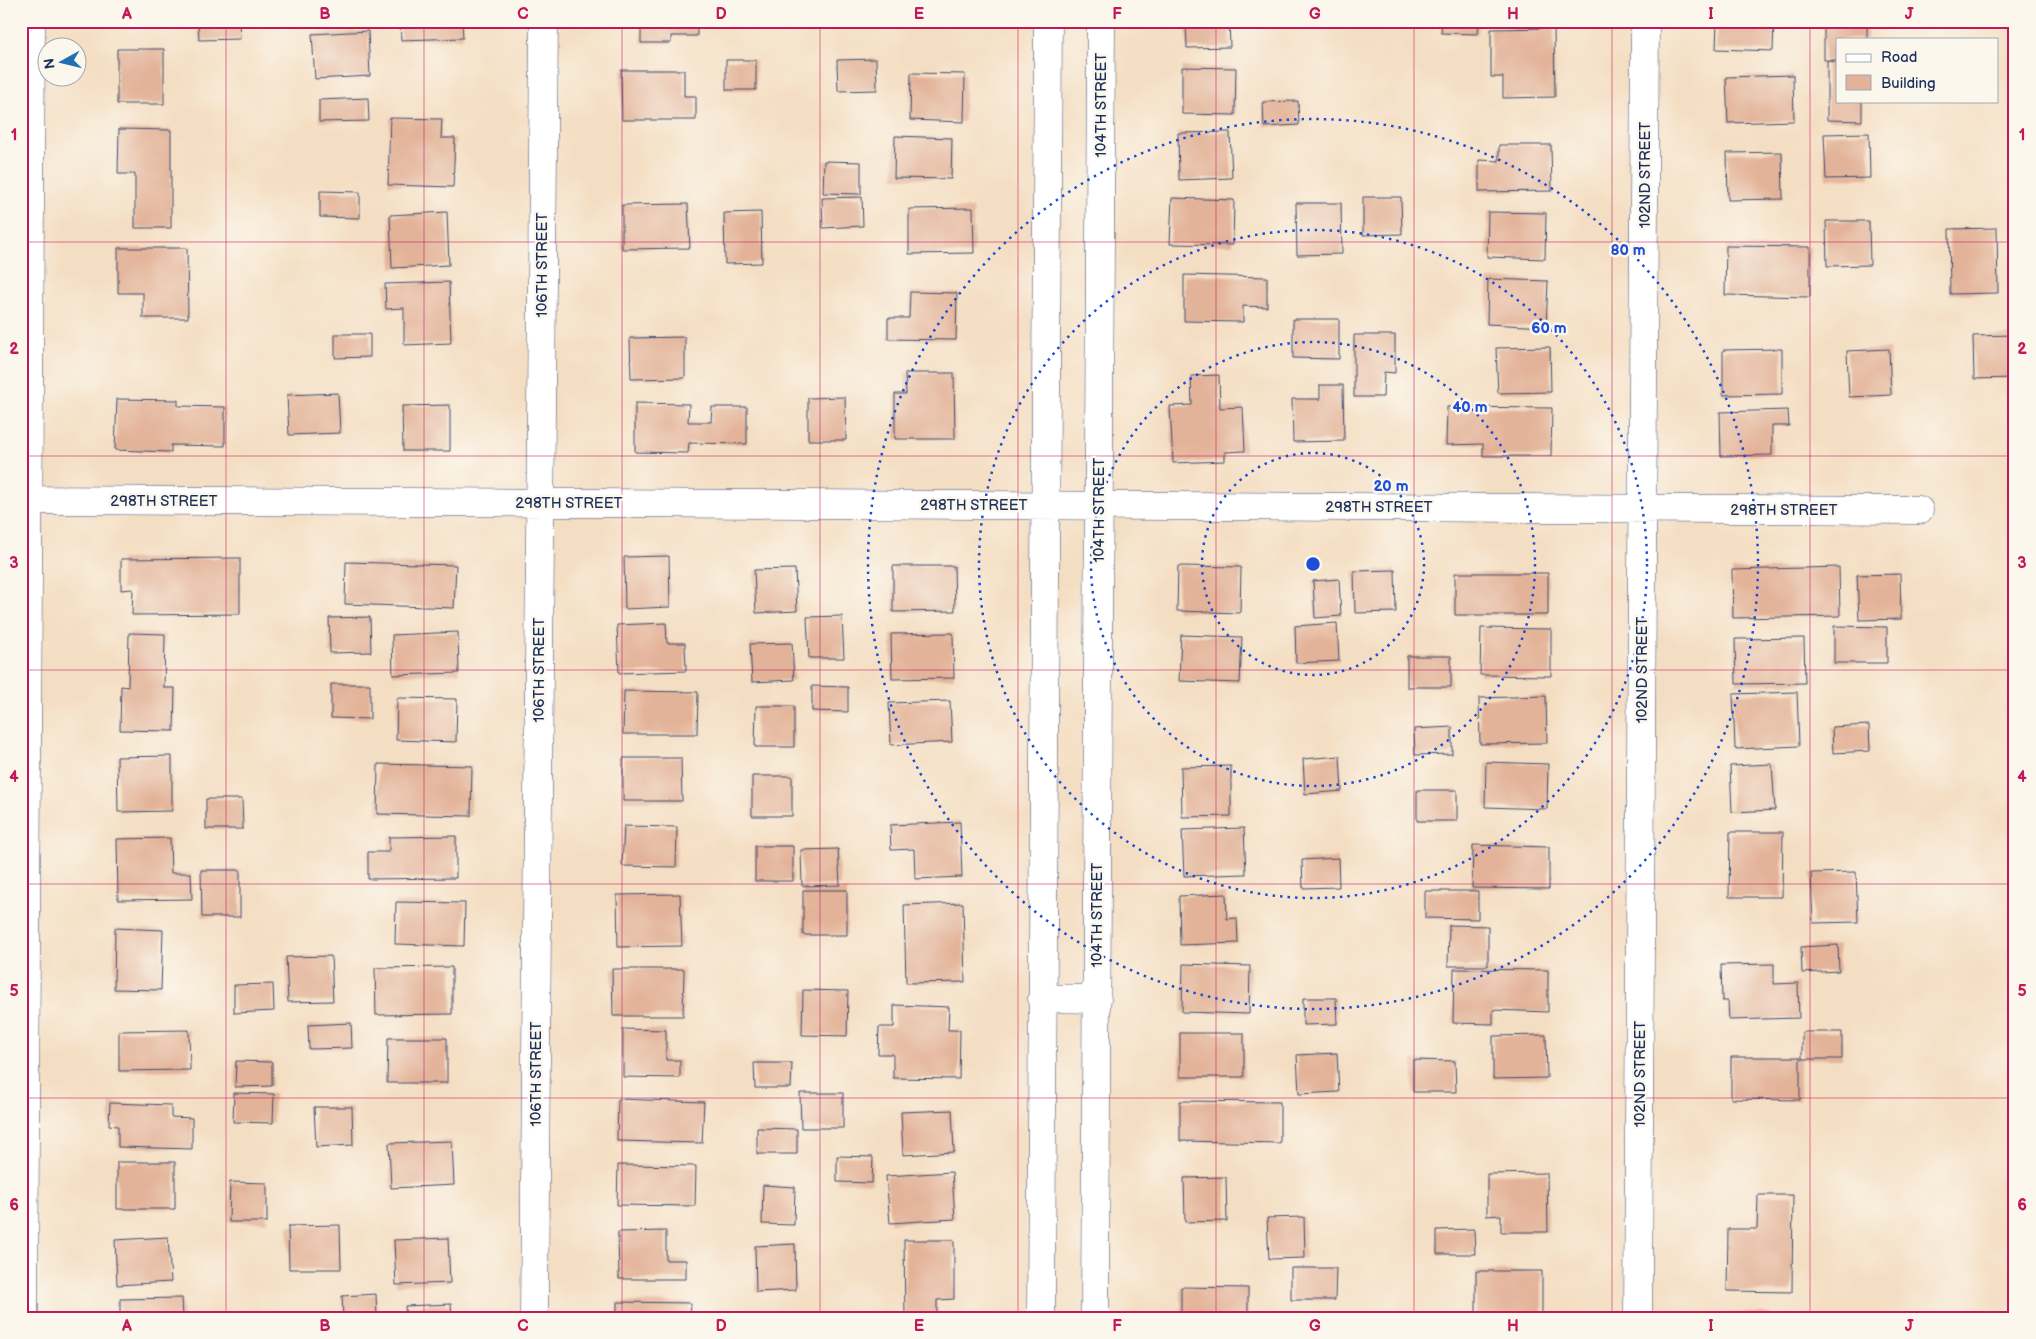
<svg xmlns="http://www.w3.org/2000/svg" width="2036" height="1339" viewBox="0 0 2036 1339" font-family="'Balsamiq Sans',sans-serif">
<rect width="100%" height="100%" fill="#fbf7ec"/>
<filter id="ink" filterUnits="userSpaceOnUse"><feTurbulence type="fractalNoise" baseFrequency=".02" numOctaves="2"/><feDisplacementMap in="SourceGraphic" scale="10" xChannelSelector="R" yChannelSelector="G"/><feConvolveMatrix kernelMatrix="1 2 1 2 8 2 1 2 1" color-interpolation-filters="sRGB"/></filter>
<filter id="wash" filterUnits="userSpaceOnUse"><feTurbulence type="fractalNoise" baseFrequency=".0096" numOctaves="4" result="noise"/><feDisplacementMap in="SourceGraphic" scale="20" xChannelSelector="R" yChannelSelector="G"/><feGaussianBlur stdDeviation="1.12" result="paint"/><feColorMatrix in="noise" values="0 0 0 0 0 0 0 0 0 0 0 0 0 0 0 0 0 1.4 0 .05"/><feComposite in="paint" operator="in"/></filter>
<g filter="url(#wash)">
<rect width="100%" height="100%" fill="#f4dec3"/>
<g id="blocks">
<path fill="#e3b399" d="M198,21H239L240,39L199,40Z
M400,21H462L463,38L401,40Z
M641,21H697V36H671V43H641Z
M1186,21H1229L1230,47L1187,48Z
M1442,21H1479L1478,34L1441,33Z
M1717,21H1774L1773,51L1716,49Z
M1824,21H1867V39H1837V60H1824Z
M1554,28L1555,97L1503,98V77H1491V29Z
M368,31L370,76L315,79L312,34Z
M117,49H164V104H117Z
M876,59L877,90L838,91L837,60Z
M726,60H756V90H726Z
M1827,61L1837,62V101H1862V121L1827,120Z
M1182,67L1236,68L1235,115L1182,114Z
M621,70H684V96H696V120H622Z
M911,73L965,74L964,122L910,120Z
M1793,75L1794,121L1728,123L1726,77Z
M368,98L369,121L319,122V100Z
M1298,101L1299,125L1264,127L1263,102Z
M390,118L442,119L441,138H455L453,187L388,185Z
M119,129L171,130V228H135V174H118Z
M1230,132L1232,178L1179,180L1178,133Z
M1869,133L1870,178L1826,179L1824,134Z
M895,136L952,138L951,179L894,178Z
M1499,145H1551L1552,191L1479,192V160L1499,161Z
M1782,152L1783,199L1728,200L1727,153Z
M824,161L861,162V194L823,193Z
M320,191L360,192V218L320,217Z
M862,197L863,226L823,228L822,198Z
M1363,197H1401L1402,234L1363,235Z
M1172,198L1234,200L1233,245L1170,244Z
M1296,203H1341L1342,254L1297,255Z
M688,204L690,248L622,249V205Z
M973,208L974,253L909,254V209Z
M447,212L449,265L392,268L390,215Z
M761,212L762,263L725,264L724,213Z
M1488,212L1546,213L1545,259L1487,257Z
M1826,221H1869L1870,265L1827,266Z
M1997,228L1998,293L1950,294L1949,229Z
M1726,246L1810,247V297L1725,295Z
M118,248H187L188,318H143V293H118Z
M1184,275L1267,277V307L1243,306V322L1184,321Z
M1488,279L1548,281L1546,327L1487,324Z
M449,282L451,343L404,345V308L386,309L385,284Z
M910,292L957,293L956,340L888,339V318H909Z
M1293,319H1339V359L1293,358Z
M335,334H370V357L335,358Z
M1354,335H1395V373L1384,372L1383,397H1354Z
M2015,335V378L1974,379L1973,336Z
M685,337V378L631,379L630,338Z
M1550,347L1551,392L1498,393L1496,348Z
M1782,349V394L1723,395V350Z
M1889,349L1891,395L1849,397L1847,351Z
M905,373H954L955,439H895V394H906Z
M1219,375L1220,408L1243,407L1245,451L1225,452V461L1173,463L1170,406L1192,405L1191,376Z
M1320,385H1343L1344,441L1293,442L1292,399H1320Z
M338,393L340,433L289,435L287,395Z
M845,397L846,440H808V398Z
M117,399L178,400V406L225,407V446L171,445V452L115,450Z
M635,403L689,404L688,422H711L712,407H747V444L689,443L688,453L635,452Z
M450,405V451H403L402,406Z
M1447,407L1552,408L1551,456H1483V444L1446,445Z
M1788,410L1789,426H1772V455L1721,456L1720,412Z
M669,556L670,607L625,609L624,557Z
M240,558V614L132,615L133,589L121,590V559Z
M346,562L456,565L454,608L345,604Z
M893,566H954L955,611L893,612Z
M1178,566L1241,567L1240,613L1177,611Z
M1839,567L1840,616L1733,618L1732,570Z
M795,569L797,611L756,613L754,570Z
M1395,570L1396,612L1355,613L1354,571Z
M1455,573H1548V615H1455Z
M1900,574L1901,619L1859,620L1857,575Z
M1339,579L1341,616L1315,618L1313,581Z
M842,616L844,658H809L807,617Z
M370,617L371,652L330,653L329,618Z
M666,623L667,643H685L686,671L619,673L617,625Z
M1337,623L1339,661L1296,663L1295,626Z
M1834,626L1887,627V663H1834Z
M1481,628L1551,629V676L1480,675Z
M458,632L459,673L393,675L392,635Z
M129,633L165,634L164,688H175L174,731L120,730L121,686L128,687Z
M953,633L954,678L892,679L891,634Z
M1181,635L1242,637L1240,683L1179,681Z
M1804,638L1805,683L1736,684L1735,639Z
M792,643L794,680L752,682L750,644Z
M1407,656H1451V687H1407Z
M331,684H370V719L331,718Z
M812,686L848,687V712L812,711Z
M624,691L698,692L697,734H623Z
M1797,692L1799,746L1735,749L1733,694Z
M1546,696L1547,743L1480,744L1479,698Z
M397,698L457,699L456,742L396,740Z
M950,701L952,742L891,745L889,703Z
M756,706H794V747H755Z
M1869,725L1870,751L1833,753L1832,727Z
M1452,727V754L1415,755L1414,729Z
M172,756V811L118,812L117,757Z
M1340,756L1342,791L1305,794L1303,759Z
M623,758H681L682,801H623Z
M1486,762L1548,764L1547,809L1485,807Z
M378,764L472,766L471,816L377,814Z
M1772,764L1775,810L1732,812L1730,766Z
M1231,766V816L1182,817L1181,767Z
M752,776H792V816H752Z
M1417,790H1457V821H1417Z
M206,799H242L243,829H206Z
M960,822L962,877L915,879L914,849L891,850L890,825Z
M624,826L677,827L676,867L622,866Z
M1244,828L1246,874L1184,876L1182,830Z
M1730,832H1783L1782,897H1729Z
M456,836V878L368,879V852H389V837Z
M170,838L171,873H191L192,899L118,900L117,839Z
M1473,845L1549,847V889L1472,888Z
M755,846H793V881H755Z
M838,849L840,885L802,886L801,850Z
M1338,858L1339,887L1303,888L1302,860Z
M201,870H240V917H202Z
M1856,872L1858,922L1813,923L1811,873Z
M803,890H847V935H803Z
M1425,891H1478V919L1425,918Z
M680,894L682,946L618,947L617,895Z
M1226,894L1227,919L1237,918L1238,943L1180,945L1179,896Z
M396,902L465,903L464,946L395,944Z
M963,903L965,982L906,983L904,905Z
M1449,925L1488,926V966H1448Z
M115,928L163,930L161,990L114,989Z
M1838,945L1839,971L1802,973L1801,947Z
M331,956L333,1001L288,1002L286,957Z
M1183,964L1250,966L1249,1014L1182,1012Z
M1774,964V984L1798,983L1799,1018L1729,1020L1728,1001H1722L1721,965Z
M452,967V1014L376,1015L375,968Z
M612,969H684L683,1016H613Z
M1454,969L1548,970V1012L1493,1010V1024L1453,1023Z
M273,984L274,1011L234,1013V985Z
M803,990L848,991L847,1036L802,1035Z
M1303,998H1336L1337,1024L1303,1025Z
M894,1005L949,1007L948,1030H960L959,1079L893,1078V1054H878L879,1027H894Z
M351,1023L352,1048L309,1049L308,1025Z
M623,1029L666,1030V1060H680V1078L623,1077Z
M189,1030L190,1070L119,1071V1031Z
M1802,1032H1842V1059H1802Z
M1180,1033H1244V1077H1180Z
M1546,1035L1547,1078L1493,1079V1036Z
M388,1038H447V1083H387Z
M1337,1053L1339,1092L1299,1094L1297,1055Z
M1731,1057H1800V1100L1731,1099Z
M1413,1060L1455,1061L1456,1092H1413Z
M236,1061L272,1062V1086L235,1087Z
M754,1063H792L791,1088H755Z
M234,1093L274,1094L273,1123L233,1122Z
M800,1093H843V1128H801Z
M618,1099L704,1102L702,1143L617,1141Z
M1180,1101L1280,1102V1143L1180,1141Z
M110,1103L171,1105V1117L192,1118V1149L118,1147V1126L109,1125Z
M314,1107H352L353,1145L316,1147Z
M952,1110L954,1152L903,1155L901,1112Z
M757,1128L797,1129V1154H757Z
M452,1141L454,1185L391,1188L389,1143Z
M837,1156L873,1157L872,1183L837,1182Z
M117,1162H175V1209H117Z
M618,1165L696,1166L695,1206L617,1205Z
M952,1172L955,1219L890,1223L886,1176Z
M1547,1173L1548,1232H1501V1215L1487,1216V1174Z
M1226,1177L1227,1221L1185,1222L1184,1178Z
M230,1182L267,1183V1222H229Z
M763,1185L795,1187L794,1225L762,1224Z
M1758,1195H1793L1792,1292L1727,1291L1728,1229H1757Z
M1304,1217L1305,1258L1269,1259L1267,1218Z
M340,1225L341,1269H289L288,1226Z
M1474,1229L1475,1254H1437V1230Z
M666,1231V1260H686V1279H619L618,1232Z
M168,1237L171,1282L117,1285L115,1240Z
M448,1238L450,1283L396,1285L394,1240Z
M904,1240H954V1299L937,1300V1318H905Z
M795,1244L796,1290L756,1292L755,1246Z
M1291,1268H1336L1335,1300H1291Z
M1476,1271H1542V1318H1476Z
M1181,1287L1248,1288V1318H1181Z
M376,1294L377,1318H343L342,1296Z
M182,1298L183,1318H120V1299Z
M617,1302L691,1303L690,1318H617Z
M451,1304L452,1318H406L405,1306Z
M1727,1313H1770V1318H1727Z"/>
</g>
</g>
<g filter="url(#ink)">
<use href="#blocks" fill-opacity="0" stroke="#3c496d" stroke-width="1"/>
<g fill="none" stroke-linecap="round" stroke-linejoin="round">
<defs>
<path id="minor" d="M28,500L1919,510
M1042,998L1097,999
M24,1318L31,21
M534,1318L544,21
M1041,1318L1048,21
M1095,1318L1101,21
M1638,1318L1645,21"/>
</defs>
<use href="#minor" stroke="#3c496d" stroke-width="29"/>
<use href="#minor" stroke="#fff" stroke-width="28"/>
</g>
</g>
<path fill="none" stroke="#c2185b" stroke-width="1" stroke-opacity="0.55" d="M226,21V1318M424,21V1318M622,21V1318M820,21V1318M1018,21V1318M1216,21V1318M1414,21V1318M1612,21V1318M1810,21V1318M21,242H2015M21,456H2015M21,670H2015M21,884H2015M21,1098H2015"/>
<g fill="none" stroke="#1d4ed8" stroke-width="2.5" stroke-dasharray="2.5 5">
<circle cx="1313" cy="564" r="111"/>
<circle cx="1313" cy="564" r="222"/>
<circle cx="1313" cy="564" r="334"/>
<circle cx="1313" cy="564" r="445"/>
</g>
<g text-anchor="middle" stroke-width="5" stroke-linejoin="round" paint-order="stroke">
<g font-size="15" fill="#1b2f5e" stroke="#fbf7ec">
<text transform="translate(1101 105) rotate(-90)" y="5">104TH STREET</text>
<text transform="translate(1645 175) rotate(-90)" y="5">102ND STREET</text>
<text transform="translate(542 265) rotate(-90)" y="5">106TH STREET</text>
<text x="164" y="506">298TH STREET</text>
<text x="569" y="508">298TH STREET</text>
<text x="974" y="510">298TH STREET</text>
<text x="1379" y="512">298TH STREET</text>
<text transform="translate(1099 510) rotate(-90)" y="5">104TH STREET</text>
<text x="1784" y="515">298TH STREET</text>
<text transform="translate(539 670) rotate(-90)" y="5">106TH STREET</text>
<text transform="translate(1642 670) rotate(-90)" y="5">102ND STREET</text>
<text transform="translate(1097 915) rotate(-90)" y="5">104TH STREET</text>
<text transform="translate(536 1074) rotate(-90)" y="5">106TH STREET</text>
<text transform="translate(1640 1074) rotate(-90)" y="5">102ND STREET</text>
</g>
</g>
<circle cx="1313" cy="564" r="8" fill="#1d4ed8" stroke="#fbf7ec" stroke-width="2.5"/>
<g font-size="15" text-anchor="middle" font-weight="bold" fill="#1d4ed8" stroke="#fbf7ec" stroke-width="5" stroke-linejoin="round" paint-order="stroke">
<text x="1628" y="255">80 m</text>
<text x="1549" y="333">60 m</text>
<text x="1470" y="412">40 m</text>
<text x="1391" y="491">20 m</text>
</g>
<rect width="2036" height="1339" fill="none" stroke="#fbf7ec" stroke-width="55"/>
<rect x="1836" y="38" width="162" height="65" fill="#fbf7ec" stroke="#a1a7b3"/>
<rect x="1846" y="54" width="25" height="8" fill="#ffffff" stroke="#a1a7b3"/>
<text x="1881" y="62" font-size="15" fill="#1b2f5e">Road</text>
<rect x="1846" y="75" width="25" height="15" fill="#e3b399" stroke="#a1a7b3"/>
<text x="1881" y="88" font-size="15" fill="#1b2f5e">Building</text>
<g transform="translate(62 62) rotate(262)"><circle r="24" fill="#fbf7ec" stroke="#a1a7b3"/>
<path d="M0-4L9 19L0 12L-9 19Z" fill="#1f6fb2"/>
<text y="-8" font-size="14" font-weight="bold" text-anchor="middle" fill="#1b2f5e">N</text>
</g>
<rect x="28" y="28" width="1980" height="1284" fill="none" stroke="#c2185b" stroke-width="2"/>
<g font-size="16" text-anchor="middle" font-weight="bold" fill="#c2185b">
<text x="127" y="19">A</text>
<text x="325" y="19">B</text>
<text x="523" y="19">C</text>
<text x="721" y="19">D</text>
<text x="919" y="19">E</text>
<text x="1117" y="19">F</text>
<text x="1315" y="19">G</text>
<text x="1513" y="19">H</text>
<text x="1711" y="19">I</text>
<text x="1909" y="19">J</text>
<text x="14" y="140">1</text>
<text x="2022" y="140">1</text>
<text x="14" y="354">2</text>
<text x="2022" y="354">2</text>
<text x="14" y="568">3</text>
<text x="2022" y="568">3</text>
<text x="14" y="782">4</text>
<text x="2022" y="782">4</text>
<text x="14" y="996">5</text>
<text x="2022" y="996">5</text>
<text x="14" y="1210">6</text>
<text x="2022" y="1210">6</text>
<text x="127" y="1331">A</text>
<text x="325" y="1331">B</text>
<text x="523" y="1331">C</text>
<text x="721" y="1331">D</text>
<text x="919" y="1331">E</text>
<text x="1117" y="1331">F</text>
<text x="1315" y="1331">G</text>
<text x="1513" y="1331">H</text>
<text x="1711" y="1331">I</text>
<text x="1909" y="1331">J</text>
</g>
</svg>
